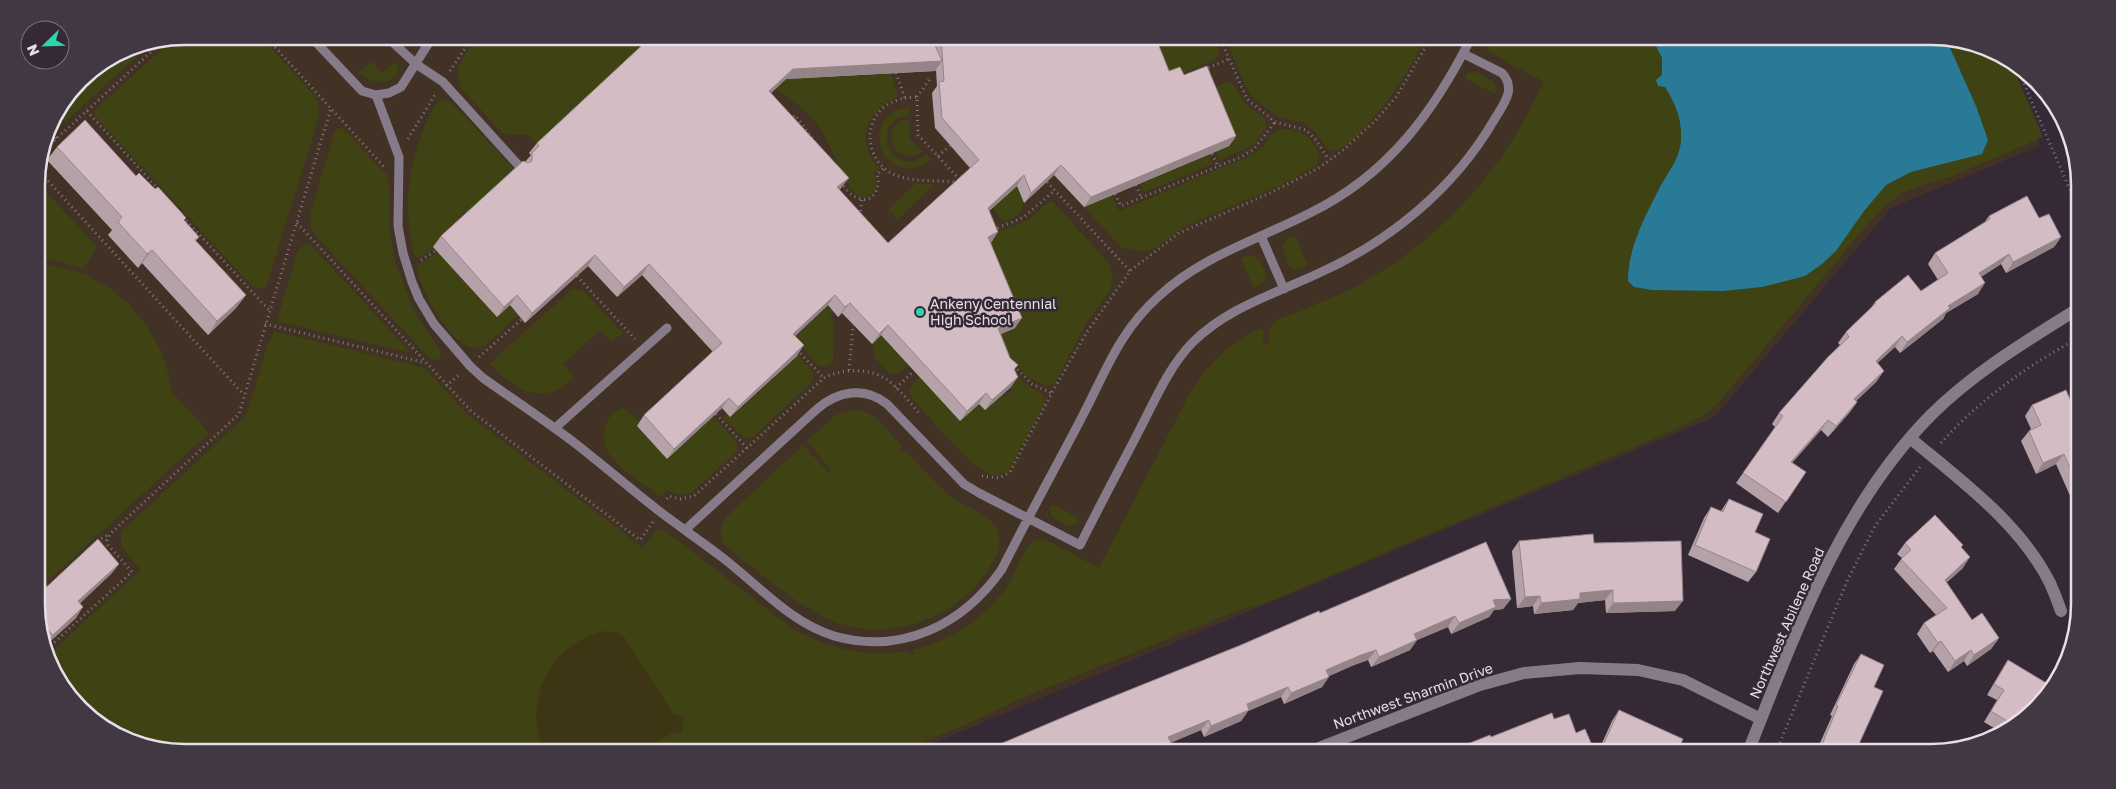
<svg xmlns="http://www.w3.org/2000/svg" width="2116" height="789" viewBox="0 0 2116 789" font-family="'Golos Text',sans-serif">
<rect width="100%" height="100%" fill="#342935"/>
<path fill="#413225" d="M185,36H1931L1979,44L2003,60L2040,146L1891,208L1715,417L910,753H185L137,745L73,702L39,633L37,175L51,119L87,73L128,47Z"/>
<path fill="#3f4212" d="M185,36H260L315,96L318,103L319,117L266,287L260,289L252,286L95,116V110L174,38Z
M479,36H636L645,47L538,145L528,135L503,134L461,88C451,68 466,52 479,36Z
M1143,36H1214L1220,53L1215,60L1173,77Z
M1224,36H1428C1416,59 1356,159 1328,150L1316,133L1304,123L1279,117L1253,98L1247,90Z
M1486,36H1931L1979,44L2013,67L2043,137L1948,178L1932,182L1902,193L1882,209L1867,225L1722,399C1707,416 1688,424 1667,433L1268,602L1234,612L1022,698L965,725L896,753H185L137,745L73,702L49,654L141,570L121,546V532L246,416L267,347L274,331L425,368L467,414L643,548L657,530L663,529L793,629C830,649 866,658 908,651L909,655L914,654L913,650C953,640 989,616 1011,580C1018,567 1023,549 1034,540L1044,539L1099,568L1190,393C1207,365 1230,342 1260,328L1264,330L1263,345H1268L1270,328L1273,322C1302,310 1333,299 1360,284C1423,249 1475,200 1513,139C1525,121 1534,101 1544,82L1489,52L1484,45Z
M152,43L65,122L61,119L54,126L51,122L87,73L128,47Z
M371,61L382,73L392,64L396,63L399,69L398,73C388,86 370,85 359,72Z
M1476,72L1495,83L1496,92L1494,93L1466,79L1465,77L1469,73Z
M891,74L898,96C867,110 854,141 879,168L874,174L876,179V188C857,220 837,162 832,151C828,142 824,134 819,127C807,110 792,100 775,89L786,79Z
M1226,82L1233,84L1246,105L1263,117L1267,126L1255,144L1219,161L1216,152L1229,146L1206,91Z
M441,100L451,102L516,171L434,246L435,248L418,258C412,254 412,244 411,237C404,198 410,162 425,126C429,117 433,106 441,100Z
M909,107V115C866,121 894,182 926,154L932,160C883,194 854,115 909,107Z
M909,119L910,138L923,152L912,157L899,153C885,141 891,121 909,119Z
M342,127L387,175L389,185V223L395,262L414,311L439,349L441,357L437,360L430,359L317,237L311,229L310,214L334,134L336,130Z
M1283,129C1290,129 1297,130 1303,134C1312,139 1323,155 1317,165L1287,182L1188,225L1155,248L1146,251L1131,250L1121,247L1084,207L1112,195L1119,211L1245,158L1263,147L1272,133Z
M1209,155L1213,164L1143,193L1140,184Z
M37,182L97,247L83,269L62,262L37,258Z
M915,184H935L898,219L888,209Z
M1017,186C1026,208 1028,212 1004,222L992,208Z
M1052,201L1109,263L1113,276L1110,291L1087,322L1055,383L1046,387L1027,376L991,338L1015,328L981,247L988,236L1029,220L1048,202Z
M1291,237L1296,238L1307,264L1306,267L1295,270L1288,265L1282,245L1287,238Z
M310,244L311,245L411,353L277,321L298,250L304,245Z
M438,252L497,317L510,306L518,315C508,324 489,347 476,348C454,351 416,285 417,265Z
M1249,255L1259,259L1266,273L1264,282L1254,288L1241,259Z
M37,262L86,274L112,290L130,305L147,327L160,349L169,376L171,391L209,433L39,589Z
M572,289L584,291L623,333L613,341L600,330L563,364L574,376C569,383 560,390 551,392C525,399 508,380 489,364Z
M827,305L834,312L830,316L834,321L833,360L831,364C816,373 813,355 802,348C798,346 791,345 786,344Z
M881,335L908,365L900,373L890,374L876,359L872,344Z
M798,355L813,372V381L753,437H743L723,417L727,413L731,417Z
M1010,368L1030,387L1042,394L1045,402L1012,465C1006,473 999,477 989,474C972,468 930,417 915,402L910,394L909,389L919,377L960,421L979,404L985,410L1003,394L1005,397L1012,391L1007,379Z
M624,408L640,422L637,426L667,459L713,416L737,443V452L691,493L679,495L667,490L662,497C640,481 589,455 607,422C611,414 616,409 624,408Z
M856,409C877,413 889,432 902,446L899,449L902,453L905,450C920,465 934,483 951,496C964,507 988,513 997,529C1006,546 991,566 981,580C945,624 879,644 826,618C789,600 757,570 724,545C718,535 721,525 727,516L803,445L829,473L832,471L807,441L836,415Z
M1053,505L1078,518L1079,523L1068,526L1051,516L1049,509Z"/>
<path fill="#3d3514" d="M605,631L618,633L625,638L674,715L685,717L681,734L673,732L641,753H546C525,715 540,665 576,643C585,637 595,634 605,631Z"/>
<path fill="#287a96" d="M1651,36H1931L1946,39L1976,106L1988,140L1982,154L1911,172L1886,185L1864,211L1836,251L1822,264L1805,276L1762,287L1723,291L1652,290L1634,287L1628,281C1628,247 1645,217 1660,187C1669,171 1681,157 1681,138C1682,119 1675,103 1665,87L1658,86L1656,80L1662,75V58Z"/>
<g fill="none" stroke-linecap="round" stroke-linejoin="round">
<path stroke="#837984" stroke-width="3" stroke-dasharray="1 4" stroke-linecap="butt" d="M265,36L385,168
M1219,36L1247,99L1275,122L1306,130L1316,140L1329,160
M1204,70L1228,59
M2018,70L2070,190L2075,218L2079,226
M450,71L473,36
M896,73L905,98C897,100 890,102 884,107C861,126 868,162 893,174C912,183 938,180 958,182
M917,97L931,77
M905,98L917,97L918,135L961,181
M87,111L159,190
M790,120L795,115L816,143
M49,130L57,139
M408,139L436,93
M43,151L163,41
M1212,154L1218,166
M938,156L950,146
M38,170L244,395
M841,182C845,188 851,196 858,198C874,205 881,186 877,174L884,168
M1047,182L1130,271
M1136,185L1141,197
M1115,194L1121,206L1241,157L1254,149L1275,122
M860,216L862,199
M183,217L269,310
M297,223L471,411L640,540L653,522
M993,230L1024,217L1055,190
M421,260L437,250
M577,276L635,339
M265,324L422,362
M797,350L824,378
M479,357L522,319
M1014,366L1032,384L1051,393
M849,370L853,325
M446,386L460,374
M896,388L916,369
M716,414L747,448
M1941,443C1979,400 2028,365 2079,338
M982,476L999,478L1010,472L1054,389L1087,332L1130,271L1179,233L1270,193L1317,169L1341,152L1375,121L1396,97L1432,36
M667,499L669,496L680,499L694,496L824,378C843,368 872,367 890,382C901,391 910,403 920,414
M97,541L109,534
M39,593L50,584
M47,649L132,572L108,545L107,540L110,534L239,414L331,108
M1776,752L1848,579L1875,526L1920,467"/>
<path stroke="#887b89" stroke-width="9" d="M310,36L362,91L376,95L389,93L401,87L433,36
M386,36L416,64L443,82L520,167
M376,95L399,157L398,226L403,253L412,282L419,299L434,324L470,366L483,378C514,400 546,421 576,444C604,466 631,489 659,511C680,527 702,542 723,558C758,585 791,623 834,636C902,655 963,625 1002,569C1028,517 1056,467 1083,415C1107,369 1119,332 1159,296C1202,256 1259,239 1310,213C1388,175 1434,112 1472,36
M1261,236L1284,289
M555,428L667,328
M685,530L817,409C838,391 864,386 887,404L964,484L979,493L1080,545C1100,505 1121,466 1141,427C1156,398 1169,367 1192,343C1227,308 1274,294 1317,274C1389,242 1454,189 1494,120C1503,105 1517,89 1502,73L1464,54"/>
<path stroke="#887b89" stroke-width="12" d="M1910,438C1960,480 2020,523 2050,583C2054,592 2058,602 2061,611
M1748,752C1795,634 1840,507 1931,415C1974,372 2028,340 2079,308
M1306,753L1480,685L1524,673L1580,668L1638,670L1683,680L1761,719"/>
</g>
<path fill="#b5a2a8" fill-rule="evenodd" d="M934,36H1155L1169,71L1184,75L1236,136L1229,146L1084,207L1054,175L1024,203L1017,186L989,211L991,243L1015,328L1001,334L1010,358L1018,365L1015,369L1011,387L985,410L979,404L960,421L881,335L872,344L842,313L838,317L828,305L795,336L797,356L730,417L722,408L667,459L637,426L644,415L713,352L642,275L617,297L588,266L525,323L510,305L497,317L433,247L441,236L525,162L531,155L529,153L537,143L744,41L934,43ZM936,70L937,86L932,93L935,128L970,168L888,243L839,190L841,188L771,93L786,79L935,71Z
M57,147L136,176L199,237L196,241L246,295L236,308L208,335L142,263L138,268L108,235L112,230L47,160Z
M1989,216L2039,218L2061,237L2054,247L2006,273L2001,264L1981,277L1978,294L1946,313L1943,319L1900,353L1895,347L1877,363V381L1856,401L1857,402L1850,412L1828,437L1821,430L1792,463L1806,472L1778,513L1736,483L1775,427L1772,424L1779,413L1840,345L1838,343L1846,332L1870,309L1875,302L1921,291L1938,280L1928,264L1935,253L1984,223Z
M2032,405L2079,420V516L2056,464L2036,474L2021,441L2029,431L2031,429L2025,416Z
M1729,499L1755,532L1756,572L1748,582L1688,555L1704,518L1711,507L1721,511Z
M1519,541L1594,543L1675,611L1606,613L1605,600L1578,603L1573,610L1534,614L1533,606L1517,608L1512,551Z
M1905,543L1961,547L1963,568L1946,583L1972,620L1999,638L1991,649L1967,666L1964,661L1948,672L1933,651L1930,653L1917,634L1924,623L1936,615L1894,569L1902,558L1897,554Z
M119,564L111,574L80,603L76,618L45,646L39,633Z
M1511,599L1503,609L1494,610L1489,617L1451,634L1448,627L1417,640L1410,650L1371,667L1368,660L1354,665L1329,676L1322,687L1284,704L1281,697L1248,711L1241,721L1204,737L1201,730L1170,743L1164,753H979L1320,613Z
M1861,654L1874,687L1859,744L1874,752H1816L1832,716L1830,715L1854,664Z
M2008,660L2021,722L2002,733L1984,722L1997,700L1987,695L2001,671Z
M1619,710L1677,752H1598L1612,721Z"/>
<path fill="#948488" d="M942,61L935,71L786,79L762,101L769,91L793,69Z
M1236,136L1229,146L1084,207L1091,197Z
M1061,165L1054,175L1024,203L1031,193Z
M1024,175L1017,186L981,218L988,208Z
M849,178L841,188L830,197L837,187Z
M998,232L991,243L988,237Z
M2061,237L2054,247L2006,273L2013,262Z
M152,250L142,263L138,268L147,254Z
M2009,254L2001,264L1971,283L1979,273Z
M595,255L588,266L525,323L532,313Z
M649,264L642,275L617,297L624,287Z
M1985,283L1978,294L1946,313L1943,319L1900,353L1907,342L1948,306Z
M246,295L236,308L208,335L217,321Z
M517,295L510,305L497,317L504,307Z
M835,295L828,305L786,344L793,334Z
M850,303L842,313L838,317L845,307Z
M1022,318L1015,328L991,338L998,328Z
M888,325L881,335L872,344L879,334Z
M1902,336L1895,347L1868,372L1876,361Z
M804,345L797,356L730,417L738,407Z
M1884,371L1877,381L1847,410L1854,399Z
M1018,377L1011,387L985,410L992,400Z
M986,393L979,404L960,421L967,411Z
M729,398L722,408L667,459L674,449Z
M1857,402L1850,412L1828,437L1836,426Z
M1828,420L1821,430L1784,472L1791,462Z
M2064,454L2056,464L2036,474L2043,463Z
M1970,557L1963,568L1937,591L1945,580Z
M119,564L111,574L71,612L78,601Z
M1613,590L1605,600L1578,603L1573,610L1534,614L1541,603L1580,593Z
M1540,596L1533,606L1517,608L1525,597Z
M1511,599L1503,609L1494,610L1489,617L1451,634L1459,623L1493,600Z
M1683,601L1675,611L1606,613L1613,603Z
M83,607L76,618L45,646L53,635Z
M1455,616L1448,627L1417,640L1410,650L1371,667L1379,657L1414,634Z
M1999,638L1991,649L1967,666L1974,655Z
M1941,641L1933,651L1930,653L1938,643Z
M1376,650L1368,660L1354,665L1318,681L1326,670L1361,655Z
M1971,650L1964,661L1948,672L1955,661Z
M1329,677L1322,687L1284,704L1291,693Z
M1288,687L1281,697L1248,711L1241,721L1204,737L1211,726L1247,704Z
M1209,720L1201,730L1170,743L1164,753H1148L1168,737Z"/>
<path fill="#d3bcc3" stroke="#948488" d="M652,36H739L744,41L749,36H931L942,61L793,69L769,91L849,178L837,187L888,243L979,160L942,118L939,82L944,81L941,36H1155L1169,71L1180,67L1184,75L1207,66L1236,136L1091,197L1061,165L1031,193L1024,175L988,208L998,232L988,237L1022,318L998,328L1010,358L1018,365L1014,369L1018,377L992,400L986,393L967,411L888,325L879,334L850,303L845,307L835,295L793,334L804,345L738,407L729,398L674,449L644,415L722,343L649,264L624,287L595,255L532,313L517,295L504,307L441,236L523,161L528,163L532,161V153L539,146L537,143Z
M85,120L136,176L139,173L155,189L158,187L180,211L186,218L184,220L199,237L195,240L246,295L217,321L152,250L147,254L118,222L122,217L57,147Z
M2027,196L2039,218L2049,214L2061,237L2013,262L2009,254L1979,273L1985,283L1948,306L1950,308L1907,342L1902,336L1876,361L1884,371L1854,399L1857,402L1836,426L1828,420L1791,462L1806,472L1786,502L1743,473L1783,416L1779,413L1828,357L1849,337L1846,332L1876,303L1875,302L1908,275L1921,291L1948,273L1935,253L1990,219L1989,216Z
M2066,390L2079,420V489L2064,454L2043,463L2029,431L2041,425L2032,405Z
M1729,499L1763,514L1755,532L1770,539L1756,572L1695,545L1711,507L1723,512Z
M1935,515L1963,545L1961,547L1970,557L1945,580L1972,620L1982,613L1999,638L1974,655L1971,650L1955,661L1941,641L1938,643L1924,623L1947,608L1901,559L1911,550L1905,543Z
M1593,534L1594,543L1681,541L1683,601L1613,603V590L1580,593V599L1541,603L1540,596L1525,597L1519,541Z
M98,539L119,564L78,601L83,607L53,635L48,630L41,636L39,633V594Z
M1486,542L1511,599L1493,600L1496,607L1459,623L1455,616L1414,634L1417,640L1379,657L1376,650L1361,655L1326,670L1329,677L1291,693L1288,687L1247,704L1249,710L1211,726L1209,720L1168,737L1171,743L1148,753H979L1092,705L1241,645L1319,611L1320,613Z
M1861,654L1884,665L1874,687L1883,691L1859,744L1875,751L1874,752H1819L1838,706L1836,705Z
M2008,660L2053,687L2049,694L2021,722L2015,726L1991,711L2004,690L1994,684Z
M1619,710L1683,739L1677,752H1600Z
M1552,713L1554,719L1569,714L1576,733L1585,729L1595,752L1445,753L1490,735L1491,737Z"/>
<circle fill="#2ed4aa" stroke="#342935" stroke-width="2" cx="920" cy="312" r="5"/>
<g text-anchor="middle" stroke-width="5" stroke-linejoin="round" paint-order="stroke">
<g font-size="14" fill="#e7dfe7" stroke="#342935" text-anchor="start">
<text x="930" y="309">Ankeny Centennial<tspan x="930" dy="16">High School</tspan></text>
</g>
<g font-size="14" fill="#e7dfe7" stroke="#342935">
<text transform="translate(1787 623) rotate(-66)" y="5">Northwest Abilene Road</text>
<text transform="translate(1413 696) rotate(-20)" y="5">Northwest Sharmin Drive</text>
</g>
</g>
<path d="M0 0H2116V789H0ZM185 45H1931A140 140 0 0 1 2071 185V604A140 140 0 0 1 1931 744H185A140 140 0 0 1 45 604V185A140 140 0 0 1 185 45Z" fill="#423843" fill-rule="evenodd"/>
<path fill="none" stroke="#e7dfe7" stroke-width="2.5" d="M185 45H1931A140 140 0 0 1 2071 185V604A140 140 0 0 1 1931 744H185A140 140 0 0 1 45 604V185A140 140 0 0 1 185 45Z"/>
<g transform="translate(45 45) rotate(247)"><circle r="24" fill="#342935" stroke="#7c727c"/>
<path d="M0-4L9 19L0 12L-9 19Z" fill="#2ed4aa"/>
<text y="-8" font-size="14" font-weight="bold" text-anchor="middle" fill="#e7dfe7">N</text>
</g>
</svg>
